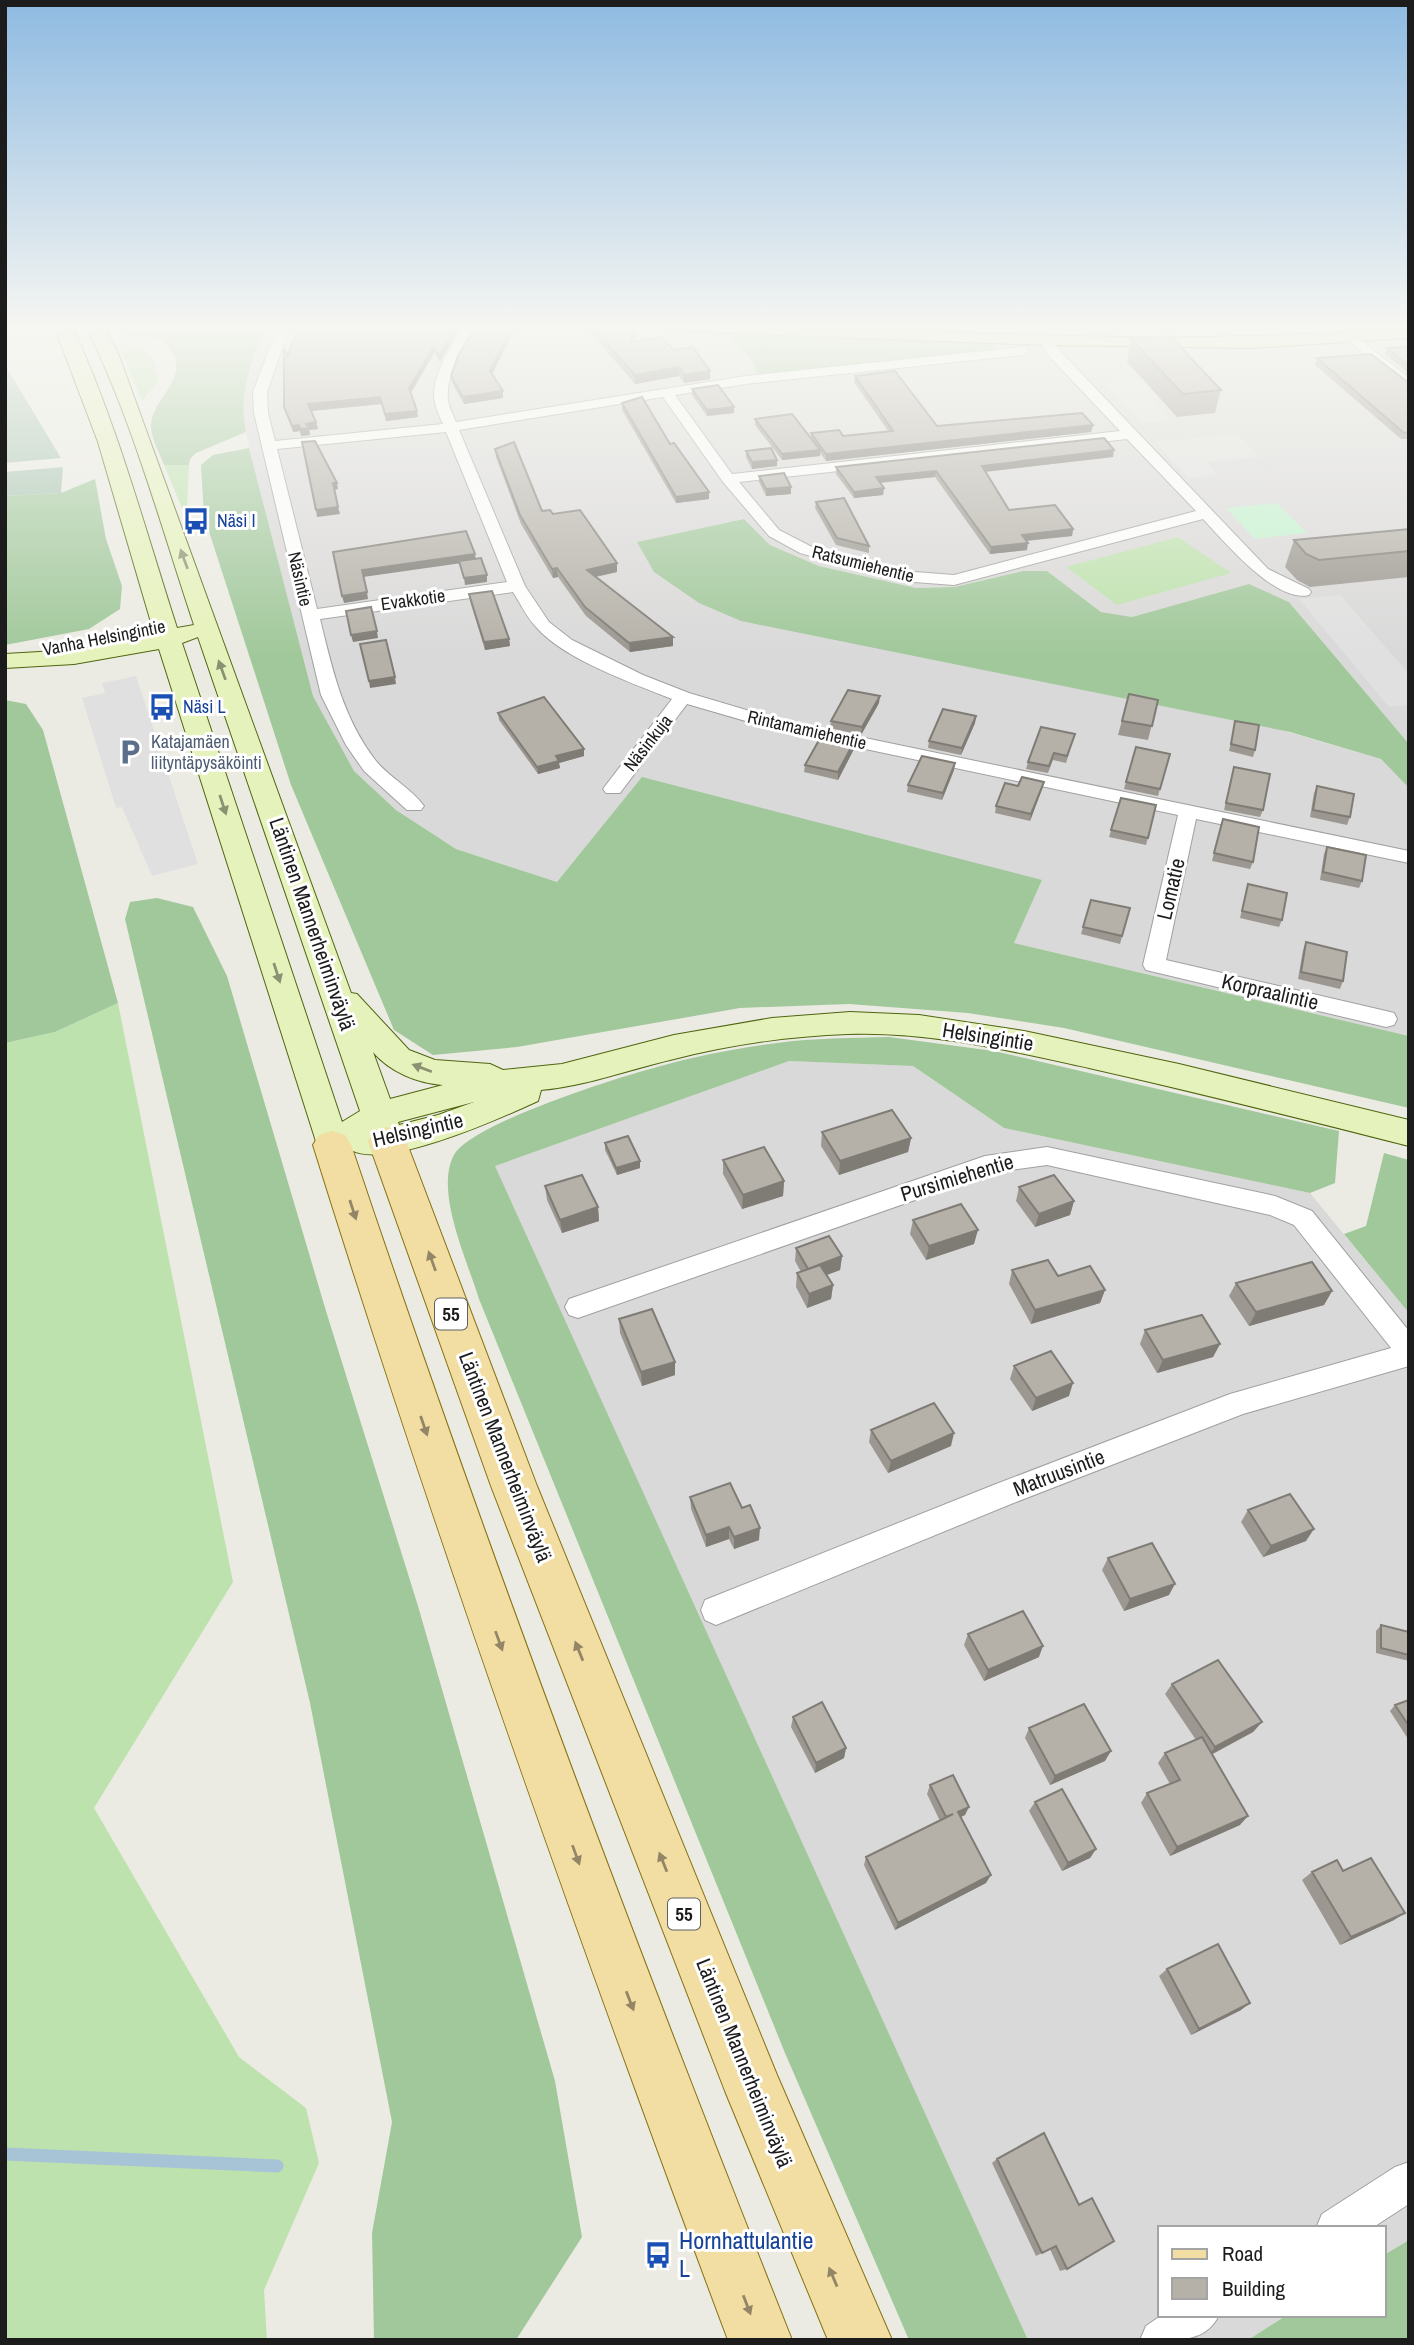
<svg xmlns="http://www.w3.org/2000/svg" width="1414" height="2345" viewBox="0 0 1414 2345" font-family="'Archivo Narrow',sans-serif">
<rect width="100%" height="100%" fill="#ecebe3"/>
<path fill="#dad9d9" d="M266,326H765L884,331L885,326H1242L1263,341L1409,330V744L1289,602L1249,584L1132,617L1101,612L1047,571L955,587L916,588L819,566L770,545L744,519L637,542L1381,759L1409,788V1036L1014,943L1042,880L557,882L456,849L396,810L354,771L313,696L249,448L242,410L245,381Z
M789,1061L913,1066L1004,1128L1310,1193L1409,1313V2240L1384,2255V2228H1160V2315H1287L1248,2340H1028L494,1166Z"/>
<path fill="#bee2ad" d="M118,344C147,345 155,353 158,382L142,401Z
M164,465H189L187,508H182Z
M1178,537L1231,573L1117,605L1066,567Z
M118,1003L233,1582L94,1808L239,2057L306,2108L319,2163L264,2290L267,2340H5V1043L55,1032Z"/>
<path fill="#a1c89b" d="M112,326H266C251,364 238,390 246,432L196,453L190,459L189,465H164C160,454 152,440 151,428C149,399 192,380 170,348C155,328 123,345 112,326Z
M766,334L994,344L995,350L757,375L752,360L730,336Z
M249,448L313,696L354,771L396,810L456,849L557,882L642,777L1042,880L1014,943L1409,1036V1108L1064,1028L968,1013L849,1004L740,1008L517,1047L433,1055L394,1030L291,785L204,516L201,465L213,455Z
M95,479L106,539L122,586L120,609L89,629L5,645V496L61,493Z
M744,519L770,545L819,566L916,588L955,587L1023,571H1047L1101,612L1132,617L1249,584L1289,602L1409,744V788L1381,759L1290,732L741,621L699,603L654,572L637,542Z
M5,700L26,704L43,730L118,1003L55,1032L5,1043Z
M157,898L193,907L227,976L326,1311L418,1606L555,2081L582,2237L516,2340H374L372,2233L392,2122L310,1703L125,919L130,902Z
M889,1037L994,1051L1339,1131L1335,1183L1310,1193L1004,1128L913,1066L789,1061L495,1166L1028,2340H909L785,2053L479,1299C468,1262 434,1191 454,1155C470,1124 619,1077 657,1067C696,1056 738,1048 777,1043C814,1038 851,1038 889,1037Z
M1384,1153L1409,1160V1313L1344,1234L1366,1226Z
M1409,2240V2340H1248L1287,2315H1384V2255Z"/>
<path fill="#a6c3af" d="M5,365L61,458L5,463Z
M63,467L61,493L5,496V472Z"/>
<path fill="#c3f3cf" d="M1277,503L1307,533L1255,539L1226,508Z"/>
<path fill="#e0e0e0" d="M1161,378L1177,395L1151,398L1171,420L1142,423L1106,383Z
M1237,434L1260,457L1207,462L1218,475L1188,478L1155,442Z
M1340,595L1409,674V705L1389,707L1299,599Z
M136,676L198,864L152,876L122,807L116,808L82,698L105,693L102,683Z"/>
<g fill="none" stroke-linecap="round" stroke-linejoin="round">
<path stroke="#a7c3d6" stroke-width="13" d="M5,2154L277,2166"/>
<defs>
<path id="street" d="M278,326H290L267,392L268,413L275,441L443,424C440,417 436,410 435,403C429,378 452,346 464,326H476C464,347 445,375 448,400C449,407 453,415 456,422L746,376L1023,347L1029,351L1023,355L746,384L675,395L732,474L1120,431L1049,356L1039,340L1040,337H1050L1059,350L1268,569L1309,589L1311,592L1309,595C1276,604 1223,540 1203,519L954,585L901,581L800,553L769,536L723,482L663,397L459,430L525,586L549,622L572,640L643,675L689,693L783,721L1409,851V863L1196,819L1166,960L1386,1011L1394,1013L1397,1019L1394,1025L1386,1027L1146,970L1143,965L1178,815L780,731L687,704L620,793H606L603,789L606,785L672,699C634,684 564,659 537,628C527,618 520,603 513,592L320,619C332,668 343,719 376,761C390,778 411,788 424,806L421,810H407L364,771L346,745L321,695L254,413L253,392ZM446,432L507,582L317,609L277,449ZM1127,439L1196,511L954,575L902,571L812,547L779,530L739,482Z
M1351,332L1409,378V389L1346,339V333Z
M1047,1147L1275,1196L1312,1211L1409,1331V1366L1243,1414L1011,1504L716,1625L705,1620L701,1610L705,1600L991,1486L1230,1394L1391,1348L1294,1225L1270,1215L1047,1165L995,1172L578,1318L569,1315L565,1307L569,1299L985,1156Z
M1409,2162V2204L1372,2228H1316L1322,2214L1395,2167Z
M1162,2315H1219C1205,2345 1171,2340 1140,2340L1146,2326Z"/>
<path id="secondary" d="M54,326H72C117,423 144,526 177,628L194,625C161,526 132,419 86,326H104L118,353L351,993L357,994L409,1050L435,1060L490,1064L503,1070L562,1064L674,1035L772,1018L850,1012L919,1015L1024,1031L1179,1064L1409,1120V1146C1302,1119 1196,1092 1089,1068C1011,1051 929,1031 848,1034C789,1036 728,1045 670,1060C628,1070 585,1086 541,1090L538,1101C501,1118 387,1170 351,1150L332,1158L320,1154L159,649L74,664L5,668V654L74,650L155,636L98,442ZM198,637L360,1111L342,1122L182,643ZM373,1052C390,1072 417,1083 443,1085L390,1099ZM474,1102L438,1115L399,1125L398,1122Z
M665,326C860,324 1055,342 1250,336C1303,335 1356,331 1409,328V338L1249,348L1045,345L674,331Z"/>
<path id="primary" d="M387,1127L400,1131L406,1141L537,1486L777,2075L892,2340H828L725,2091L491,1486L368,1141L374,1131Z
M332,1131L345,1135L351,1145C486,1548 635,1945 792,2340H728C580,1945 439,1548 313,1145L319,1135Z"/>
</defs>
<use href="#street" stroke="#a0a0a0" stroke-width="2"/>
<use href="#secondary" stroke="#4e660f" stroke-width="2"/>
<use href="#primary" stroke="#85720f" stroke-width="2"/>
<use href="#street" fill="#fff" fill-rule="evenodd"/>
<use href="#secondary" fill="#e6f2bb" fill-rule="evenodd"/>
<use href="#primary" fill="#f2dda2" fill-rule="evenodd"/>
</g>
<path fill="#9c9891" d="M587,326H637V333L634,341L674,350L710,371V379L684,383L679,376L635,384L588,330Z
M457,332L440,362L434,353L411,393L418,417L386,421L381,404L311,411L316,422L318,429L309,430L310,435L301,436L300,431L293,432L284,407L287,356Z
M513,332L492,375L503,391V398L464,404L452,383L451,376Z
M1131,339L1221,390L1215,413L1177,417L1127,362Z
M1409,347V374L1385,354L1387,348Z
M1317,358L1409,383V439H1401L1315,365Z
M855,376L937,426L1093,425L1091,432L826,461L820,453V456L782,460L755,425V419L811,437V433L843,436L888,431L854,382Z
M692,389L734,407V413L707,416L692,395Z
M622,403L670,444L709,499L676,503L622,410Z
M495,449L542,511L553,514L617,572L596,577L673,646L630,652L586,616L558,577L553,578L521,524L496,457Z
M746,451L777,460V466L752,469L746,457Z
M1113,457L985,472L1009,510L1073,529L1072,536L1027,541V550L990,554L935,477L880,483L884,488L883,495L854,498L836,474V467Z
M759,476L791,487V494L766,496L759,482Z
M816,502L869,546V553L836,545L815,508Z
M1409,529V577L1310,587L1297,580L1285,567L1294,540Z
M469,594L509,639L510,646L485,650L470,601Z
M1129,694L1158,700L1148,740L1118,735Z
M879,703L861,735L830,728L831,721Z
M498,713L584,749V756L559,763L560,768L538,774L499,720Z
M976,716L975,723L961,755L928,748L929,741Z
M1235,721L1255,750L1253,757L1229,751Z
M1075,734L1066,763L1053,760L1048,773L1026,769L1028,762Z
M854,742V749L838,780L804,772L805,765Z
M1136,747L1170,754L1158,796L1124,789Z
M1234,767L1263,810L1260,817L1224,810Z
M954,770L942,800L907,792L908,785Z
M1317,786L1350,817L1347,825L1310,817L1314,793Z
M1042,789L1030,821L995,813L996,806Z
M1121,798L1156,805L1146,845L1109,837Z
M1223,819L1253,862L1250,869L1212,861Z
M1327,847L1362,881L1359,888L1320,880L1324,854Z
M1248,884L1282,920L1279,927L1240,918Z
M1091,900L1130,908L1120,944L1081,934Z
M1306,942L1343,981L1340,989L1298,979L1303,950Z
M822,1132L911,1138L908,1152L839,1175L821,1146Z
M605,1143L640,1161V1168L617,1175L605,1150Z
M723,1160L784,1181L783,1196L742,1209L723,1174Z
M545,1186L598,1207L599,1221L562,1233L547,1200Z
M1019,1187L1074,1201L1070,1215L1035,1227L1016,1201Z
M913,1220L974,1244L926,1260L910,1234Z
M796,1248L842,1256L840,1270L827,1275L833,1285L831,1299L807,1308L796,1287L797,1273L801,1272L795,1261Z
M1012,1270L1058,1276L1105,1290L1100,1303L1031,1324L1009,1284Z
M1236,1283L1332,1291L1324,1305L1249,1326L1229,1296Z
M619,1319L675,1362V1375L642,1386L620,1333Z
M1145,1330L1220,1344L1213,1357L1157,1373L1140,1344Z
M1014,1366L1069,1396L1032,1411L1010,1379Z
M871,1430L951,1446L888,1473L869,1442Z
M690,1497L742,1508L759,1540L734,1549L729,1539L706,1547L691,1509Z
M1248,1510L1306,1541L1263,1557L1241,1522Z
M1108,1558L1169,1595L1124,1611L1102,1570Z
M1381,1625L1409,1632V1661L1376,1653V1631Z
M968,1634L1039,1657L984,1681L964,1645Z
M1172,1684L1262,1722L1253,1732L1212,1754L1240,1825L1170,1856L1141,1803L1147,1793L1170,1784L1158,1763L1165,1753L1196,1740L1165,1694Z
M1409,1700V1739H1408L1390,1711L1395,1705Z
M793,1717L846,1748L844,1758L815,1773L791,1727Z
M1029,1728L1105,1761L1050,1785L1025,1738Z
M930,1785L965,1815L961,1817L986,1883L895,1930L864,1865L866,1857L940,1821L927,1794Z
M1035,1802L1096,1849L1090,1858L1062,1871L1029,1811Z
M1343,1871L1394,1920L1340,1945L1302,1880L1312,1872Z
M1167,1969L1241,2010L1191,2035L1159,1976Z
M1044,2133L1067,2269L1060,2271L1050,2249L1036,2256L992,2163L997,2159Z"/>
<path fill="#7f7c76" d="M456,326L457,332L440,362L439,356Z
M513,326V332L490,378V371Z
M636,326L637,333L630,350V342Z
M434,347V353L410,394L409,388Z
M679,367V376L635,384V375Z
M710,371V379L684,383V375Z
M503,391V398L464,404L463,397Z
M380,397L381,404L310,411L308,404Z
M734,407V413L707,416V410Z
M417,411L418,417L386,421L385,414Z
M316,422L318,429L309,430L310,435L301,436L300,431L293,432L292,426Z
M1093,425L1091,432L826,461V454Z
M820,450V456L782,460V454Z
M1114,450L1113,457L981,472L982,466Z
M777,460V466L752,469V462Z
M936,471L935,477L875,483L876,477Z
M333,483H337L338,489L334,490Z
M791,487V494L766,496V489Z
M884,488L883,495L854,498V492Z
M709,492V499L676,503V497Z
M338,507L340,514L317,517L316,510Z
M1073,529L1072,536L1021,541L1022,535Z
M1028,543L1027,550L990,554L991,547Z
M475,554L476,561L363,577L362,570Z
M617,563V572L588,578L587,570Z
M557,568L558,577L553,578L552,569Z
M487,575V582L465,585L464,578Z
M367,592L368,599L344,603L342,596Z
M377,631L378,638L353,642L351,635Z
M673,637V646L630,652L629,643Z
M509,639L510,646L485,650L484,642Z
M395,677L396,684L370,688L369,681Z
M880,696L879,703L861,735L862,727Z
M976,716L975,723L961,755L962,748Z
M854,742V749L838,780V772Z
M584,749V756L559,763L560,768L538,774L537,767L556,756Z
M955,763L954,770L942,800L943,793Z
M1044,782L1042,789L1030,821L1031,814Z
M911,1138L908,1152L839,1175L840,1161Z
M640,1161V1168L617,1175L616,1168Z
M784,1181L783,1196L742,1209L743,1195Z
M1074,1201L1070,1215L1035,1227L1039,1214Z
M598,1207L599,1221L562,1233L560,1220Z
M978,1230L974,1244L926,1260L929,1246Z
M842,1256L840,1270L807,1282L808,1269Z
M833,1285L831,1299L807,1308L809,1294Z
M1105,1290L1100,1303L1031,1324L1035,1310Z
M1332,1291L1324,1305L1249,1326L1256,1312Z
M1220,1344L1213,1357L1157,1373L1163,1360Z
M675,1362V1375L642,1386L641,1372Z
M1073,1383L1069,1396L1032,1411L1036,1398Z
M954,1433L951,1446L888,1473L891,1461Z
M729,1527V1539L706,1547V1535Z
M760,1528L759,1540L734,1549V1537Z
M1314,1529L1306,1541L1263,1557L1271,1546Z
M1175,1584L1169,1595L1124,1611L1130,1599Z
M1043,1646L1039,1657L984,1681L988,1670Z
M1262,1722L1253,1732L1207,1757L1215,1747Z
M846,1748L844,1758L815,1773L816,1763Z
M1111,1751L1105,1761L1050,1785L1055,1776Z
M969,1807L965,1815L954,1820L958,1812Z
M1248,1816L1240,1825L1170,1856L1177,1847Z
M1096,1849L1090,1858L1062,1871L1068,1863Z
M991,1875L986,1883L895,1930L898,1923Z
M1405,1913L1394,1920L1340,1945L1351,1937Z
M1250,2003L1241,2010L1191,2035L1199,2029Z"/>
<path fill="#b5b1a9" stroke="#7f7c76" stroke-width="2" d="M456,326L439,356L434,347L409,388L417,411L385,414L380,397L308,404L316,422L306,424L309,428L300,429L299,425L292,426L284,407V349L287,356L300,327Z
M475,326H513L490,371L503,391L463,397L451,376L458,356Z
M591,326H636L630,342L661,337L674,350L693,347L710,371L684,375L679,367L635,375Z
M1170,336L1221,390L1183,394L1131,339Z
M1409,347V366L1387,348Z
M1371,354L1409,383V432L1404,433L1317,358Z
M895,371L937,426L1082,413L1093,425L826,454L811,433L839,430L843,436L893,431L855,376Z
M718,385L734,407L707,410L692,389Z
M642,397L670,444L674,443L709,492L676,497L622,403Z
M792,414L820,450L782,454L755,419Z
M1104,438L1114,450L982,466L1009,510L1055,505L1073,529L1022,535L1028,543L991,547L936,471L876,477L884,488L854,492L836,467Z
M315,441L337,483H333L338,507L316,510L302,442Z
M514,442L542,511L550,510L553,514L580,510L617,563L587,570L673,637L629,643L585,607L557,568L552,569L520,515L495,449Z
M771,448L777,460L752,462L746,451Z
M784,473L791,487L766,489L759,476Z
M844,498L869,546L837,538L816,502Z
M1409,529V551L1319,560L1306,554L1294,540Z
M466,531L475,554L362,570L367,592L342,596L333,552Z
M481,558L487,575L464,578L459,561Z
M492,591L509,639L484,642L469,594Z
M371,607L377,631L351,635L346,611Z
M386,640L395,677L369,681L360,644Z
M848,690L880,696L862,727L831,721Z
M1129,694L1158,700L1152,726L1122,721Z
M544,697L584,749L556,756L559,761L537,767L498,713Z
M943,709L976,716L962,748L929,741Z
M1235,721L1259,725L1255,750L1231,744Z
M1041,727L1075,734L1067,756L1054,753L1049,766L1028,762Z
M822,735L854,742L838,772L805,765Z
M1136,747L1170,754L1160,789L1126,782Z
M922,756L955,763L943,793L908,785Z
M1234,767L1270,774L1263,810L1226,803Z
M1022,777L1044,782L1031,814L996,806L1005,783L1018,786Z
M1317,786L1354,794L1350,817L1313,810Z
M1121,798L1156,805L1148,838L1111,830Z
M1223,819L1259,827L1253,862L1214,853Z
M1327,847L1366,855L1362,881L1323,872Z
M1248,884L1287,893L1282,920L1242,911Z
M1091,900L1130,908L1122,936L1083,927Z
M1306,942L1347,952L1343,981L1301,972Z
M892,1110L911,1138L840,1161L822,1132Z
M628,1136L640,1161L616,1168L605,1143Z
M764,1147L784,1181L743,1195L723,1160Z
M582,1175L598,1207L560,1220L545,1186Z
M1054,1175L1074,1201L1039,1214L1019,1187Z
M961,1204L978,1230L929,1246L913,1220Z
M829,1236L842,1256L808,1269L796,1248Z
M1048,1260L1058,1276L1090,1266L1105,1290L1035,1310L1012,1270Z
M1312,1262L1332,1291L1256,1312L1236,1283Z
M820,1265L833,1285L809,1294L797,1273Z
M652,1309L675,1362L641,1372L619,1319Z
M1202,1315L1220,1344L1163,1360L1145,1330Z
M1051,1351L1073,1383L1036,1398L1014,1366Z
M934,1403L954,1433L891,1461L871,1430Z
M730,1483L742,1508L750,1505L760,1528L734,1537L729,1527L706,1535L690,1497Z
M1290,1494L1314,1529L1271,1546L1248,1510Z
M1152,1543L1175,1584L1130,1599L1108,1558Z
M1023,1611L1043,1646L988,1670L968,1634Z
M1381,1625L1409,1632V1655L1381,1648Z
M1218,1660L1262,1722L1215,1747L1172,1684Z
M1409,1700V1726L1395,1705Z
M822,1702L846,1748L816,1763L793,1717Z
M1084,1704L1111,1751L1055,1776L1029,1728Z
M1202,1737L1248,1816L1177,1847L1147,1793L1180,1780L1165,1753Z
M953,1775L969,1807L958,1812L991,1875L898,1923L866,1857L953,1814L946,1817L930,1785Z
M1062,1789L1096,1849L1068,1863L1035,1802Z
M1371,1858L1405,1913L1351,1937L1312,1872L1337,1860L1343,1871Z
M1218,1944L1250,2003L1199,2029L1167,1969Z
M1044,2133L1079,2205L1092,2198L1114,2241L1067,2269L1056,2246L1042,2253L997,2159Z"/>
<defs><path id="oneway-solid" d="M-6-.8H1V-3.2L6.5 0L1 3.2V.8H-6Z" transform="scale(1.75)"/></defs>
<g fill="#8b9273">
<use href="#oneway-solid" transform="translate(184 559) rotate(-110)"/>
<use href="#oneway-solid" transform="translate(222 670) rotate(-110)"/>
<use href="#oneway-solid" transform="translate(223 805) rotate(72)"/>
<use href="#oneway-solid" transform="translate(277 973) rotate(72)"/>
<use href="#oneway-solid" transform="translate(422 1068) rotate(-159)"/>
</g>
<g fill="#928666">
<use href="#oneway-solid" transform="translate(353 1210) rotate(72)"/>
<use href="#oneway-solid" transform="translate(432 1261) rotate(-110)"/>
<use href="#oneway-solid" transform="translate(424 1426) rotate(71)"/>
<use href="#oneway-solid" transform="translate(499 1641) rotate(70)"/>
<use href="#oneway-solid" transform="translate(579 1651) rotate(-112)"/>
<use href="#oneway-solid" transform="translate(576 1855) rotate(70)"/>
<use href="#oneway-solid" transform="translate(663 1862) rotate(-112)"/>
<use href="#oneway-solid" transform="translate(630 2001) rotate(69)"/>
<use href="#oneway-solid" transform="translate(833 2277) rotate(-113)"/>
<use href="#oneway-solid" transform="translate(747 2305) rotate(69)"/>
</g>
<linearGradient id="sky" x2="0" y2="1"><stop stop-color="#8ebae1"/><stop offset="0.5" stop-color="#f6f6f2"/><stop offset="1" stop-color="#f6f6f2" stop-opacity="0"/></linearGradient>
<rect width="1414" height="654" fill="url(#sky)"/>
<defs>
<symbol id="bus-bare" viewBox="-9 -9 18 18"><path d="M-5-6H5V4H4V6H2V4H-2V6H-4V4H-5ZM-3.5-4V0h7V-4ZM-3.5 1.2v1.5H-2V1.2ZM2 1.2v1.5H3.5V1.2Z" fill="#1a4fb4" stroke="#fff" stroke-width="2.5" paint-order="stroke"/></symbol>
<symbol id="parking-bare" viewBox="-9 -9 18 18"><path d="M-3.5-5.5H1a3.5 3.5 0 0 1 0 7H-1V5.5H-3.5ZM-1-3.4V-.6H.8a1.4 1.4 0 0 0 0-2.8Z" fill="#5c6f8a" stroke="#fff" stroke-width="2.5" paint-order="stroke"/></symbol>
</defs>
<g fill-rule="evenodd">
<use href="#bus-bare" x="177" y="502" width="38" height="38"/>
<use href="#bus-bare" x="143" y="688" width="38" height="38"/>
<use href="#parking-bare" x="111" y="733" width="38" height="38"/>
<use href="#bus-bare" x="639" y="2236" width="38" height="38"/>
</g>
<g text-anchor="middle" stroke-width="6" stroke-linejoin="round" paint-order="stroke">
<g font-size="18" fill="#164399" stroke="#fff" text-anchor="start">
<text x="217" y="527">Näsi I</text>
<text x="183" y="713">Näsi L</text>
</g>
<g font-size="18" fill="#1c1c1c" stroke="#fff">
<text transform="translate(863 564) rotate(14)" y="6">Ratsumiehentie</text>
<text transform="translate(300 579) rotate(77)" y="6">Näsintie</text>
<text transform="translate(413 600) rotate(-8)" y="6">Evakkotie</text>
<text transform="translate(104 638) rotate(-11)" y="6">Vanha Helsingintie</text>
<text transform="translate(807 730) rotate(13)" y="6">Rintamamiehentie</text>
<text transform="translate(648 743) rotate(-52)" y="6">Näsinkuja</text>
</g>
<g font-size="18" fill="#4e5e75" stroke="#fff" text-anchor="start">
<text x="151" y="748">Katajamäen<tspan x="151" dy="21">liityntäpysäköinti</tspan></text>
</g>
<g fill="#fff" stroke="#606060" stroke-width="2">
<rect x="435" y="1298.5" width="32" height="31" rx="5"/>
<rect x="668" y="1898.5" width="32" height="31" rx="5"/>
</g>
<g font-size="19" font-weight="bold" fill="#1c1c1c">
<text x="451" y="1321">55</text>
<text x="684" y="1921">55</text>
</g>
<g font-size="21" fill="#1c1c1c" stroke="#fff">
<text transform="translate(1171 889) rotate(-77)" y="7">Lomatie</text>
<text transform="translate(312 924) rotate(71)" y="7">Läntinen Mannerheiminväylä</text>
<text transform="translate(1270 992) rotate(13)" y="7">Korpraalintie</text>
<text transform="translate(988 1037) rotate(9)" y="7">Helsingintie</text>
<text transform="translate(418 1130) rotate(-13)" y="7">Helsingintie</text>
<text transform="translate(957 1178) rotate(-17)" y="7">Pursimiehentie</text>
<text transform="translate(505 1457) rotate(69)" y="7">Läntinen Mannerheiminväylä</text>
<text transform="translate(1059 1473) rotate(-21)" y="7">Matruusintie</text>
<text transform="translate(744 2063) rotate(68)" y="7">Läntinen Mannerheiminväylä</text>
</g>
<g font-size="24" fill="#164399" stroke="#fff" text-anchor="start">
<text x="679" y="2249">Hornhattulantie<tspan x="679" dy="28">L</tspan></text>
</g>
</g>
<rect width="1414" height="2345" fill="none" stroke="#1c1c1c" stroke-width="14"/>
<rect x="1158" y="2226" width="228" height="91" fill="#ffffff" stroke="#a4a4a4" stroke-width="2"/>
<rect x="1172" y="2249" width="35" height="10" fill="#f2dda2" stroke="#a4a4a4" stroke-width="2"/>
<text x="1222" y="2261" font-size="21" fill="#1c1c1c">Road</text>
<rect x="1172" y="2278" width="35" height="21" fill="#b5b1a9" stroke="#a4a4a4" stroke-width="2"/>
<text x="1222" y="2296" font-size="21" fill="#1c1c1c">Building</text>
</svg>
